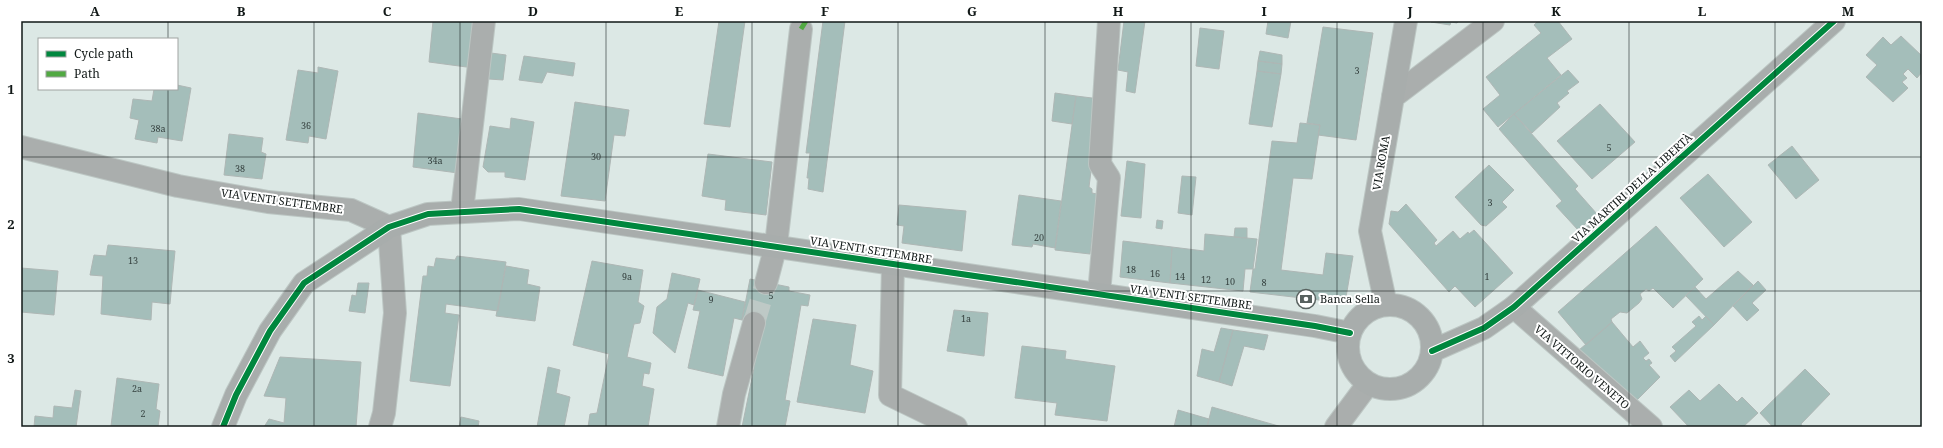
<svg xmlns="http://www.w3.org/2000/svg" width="1943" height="448" viewBox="0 0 1943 448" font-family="'Noto Serif',serif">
<rect width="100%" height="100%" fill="#dce8e5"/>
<path fill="#a4beba" stroke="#aeb7b5" d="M433,21H475L474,68L429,62Z
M719,21H745L730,127L704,124Z
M823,21H845L823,192L808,189L809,178H807L810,153H806Z
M1124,21H1145L1135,93L1126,91L1128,72L1118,70Z
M1268,21H1291L1288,38L1266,34Z
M1459,21L1457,23L1451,22L1450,25L1431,22Z
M1538,21H1558L1572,39L1547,58L1561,75L1498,127L1483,109L1500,95L1486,77L1541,33L1534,25Z
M1323,27L1373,33L1356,140L1318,135L1320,125L1307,123Z
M1200,28L1224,31L1219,69L1196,66Z
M1901,36L1922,56V72L1917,78L1908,69L1903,74L1907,78L1902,82L1908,88L1893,102L1866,77L1877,65L1866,55L1883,37L1891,45Z
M1260,51L1282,55V64L1258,61Z
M491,53L506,55L503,80L489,79Z
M524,56L575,63L573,76L547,72L542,83L519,80Z
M1258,61L1282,64L1281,74L1257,71Z
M318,67L338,71L326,139L309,136L308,143L286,140L298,70L318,73Z
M1568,70L1579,82L1567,91L1569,93L1557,103L1560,107L1532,133L1514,114Z
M1257,71L1281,74L1272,127L1249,124Z
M177,85L191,88L182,141L158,137L157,143L135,139L139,120L130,118L133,99L152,101L154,89H177Z
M1055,93L1076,96L1072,124L1052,121Z
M1076,96L1100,99L1089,187L1092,189V193L1097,194L1090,254L1055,250Z
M575,102L629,110L625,136L614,135L605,201L561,196Z
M1600,104L1635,142L1592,179L1557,141Z
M418,113L462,119L458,173L413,167Z
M1514,114L1578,186L1575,189L1597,214L1578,230L1556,206L1562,201L1499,129Z
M511,118L534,122L525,180L505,177V172H488L483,167L490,126L510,129Z
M1300,123L1320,125L1312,179L1293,178L1281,270L1323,275L1326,253L1353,256L1345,303L1250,292L1253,269H1255L1272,141L1297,143Z
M229,134L263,138L261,152L266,154L262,179L224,175Z
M1792,146L1819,180L1796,199L1768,165Z
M708,154L772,162L766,215L725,210L726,200L702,196Z
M1127,161L1145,164L1141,218L1121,216Z
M1489,165L1514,190L1502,202L1507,207L1486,226L1481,225L1455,197Z
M1708,174L1752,222L1724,247L1680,198Z
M1182,176L1196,177L1192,215L1178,213Z
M1019,195L1061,201L1055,248L1033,244L1032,247L1012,245Z
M1406,204L1437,240L1434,243L1436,246L1453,231L1460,239L1468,232L1469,234L1474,230L1513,273L1475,307L1455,286L1449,292L1389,224L1391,211L1398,212Z
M899,205L966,211L962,251L902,243L904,226L897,225Z
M1157,220L1163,221L1162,229L1156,228Z
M1656,226L1703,279L1673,308L1653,288L1649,291L1646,289L1640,294L1642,299L1639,303L1627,313L1620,312L1611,319L1612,322L1586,345L1558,312Z
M1235,228H1247V238L1234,237Z
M1205,234L1257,239L1253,269H1245L1243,291L1170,283L1172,247L1204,251Z
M1123,241L1172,247L1170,283L1120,277Z
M108,245L175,251L170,304L152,302L151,320L101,314L103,276L90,275L94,255L106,256Z
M457,256L506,262L498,311L446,304L445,313L459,315L450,386L410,381L423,276H427L428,266L434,267L436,258L455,260Z
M592,261L643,270L638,302L644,306L640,323L634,324L627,357L651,363L649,374L644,373L642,386L654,389L648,427H588L590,414L597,413L609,354L573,345Z
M506,266L529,270L527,284L540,287L535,321L496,316Z
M21,268L58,271L54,315L21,312Z
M1738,271L1753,285L1714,325L1686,296L1695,287L1706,299Z
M672,273L700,279L694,305L688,303L675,353L653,333L657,307L667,299Z
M750,279L789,287V291L810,295L808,306L801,305L785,400L790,401L785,427H742L763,324L742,320Z
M1758,281L1766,290L1752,303L1759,310L1747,321L1733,306Z
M358,283H369L365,313L349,311L352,295L356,296Z
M698,290L745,302L742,320L734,318L723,376L688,368L700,311L693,310Z
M954,310L988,313L984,356L947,351Z
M1699,316L1702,320L1706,316L1714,325L1675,362L1670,356L1676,351L1672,347L1696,326L1692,322Z
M813,319L856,325L850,365L873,371L865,413L797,402Z
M1612,322L1633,347L1640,341L1649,353L1643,358L1646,361L1649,359L1652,363L1649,365L1660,377L1636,401L1579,350Z
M1221,328L1233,330L1219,382L1197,376L1202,349L1214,352Z
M1233,330L1268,335L1264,350L1244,346L1232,386L1219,382Z
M1022,346L1066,351L1065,359L1115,366L1107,421L1055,415L1057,403L1015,398Z
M280,357L361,362L356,427H264L269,419L284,423L286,398L264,396Z
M548,367L560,370L556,393L570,397L564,427H537Z
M1805,369L1830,394L1801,424L1802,426L1801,427H1773L1760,413Z
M117,378L159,384L156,409L160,411L158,427L111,426Z
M1719,384L1737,402L1742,397L1758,413L1743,427H1689L1670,407L1689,390L1700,401Z
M75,390L81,391L76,427H34L35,416L53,418L54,406L72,408Z
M1212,407L1282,427H1207Z
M1178,410L1209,419L1207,427H1174Z
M461,417L479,421L478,427H459Z"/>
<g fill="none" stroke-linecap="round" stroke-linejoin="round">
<path stroke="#bec9c6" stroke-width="22" stroke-dasharray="22 11" stroke-linecap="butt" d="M754,323L766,283"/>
<defs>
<path id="street" d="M1393,97L1493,21
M21,147L178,186L268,202L351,210L389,227L395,313L384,413L380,427
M462,211L484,21
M893,265L890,395L956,427
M766,283L776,245L801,29
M1099,294L1109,178L1100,164L1109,21
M1514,307L1651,427
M728,427L734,394L754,323
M1336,427L1368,384"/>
<path id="secondary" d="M1348 347a42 42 0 1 1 84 0a42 42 0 1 1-84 0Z
M1386,305L1370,231L1406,21
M1432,351L1484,328L1514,307L1834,21
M223,427L236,395L270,331L304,283L389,227L428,214L519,209L1315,326L1350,333"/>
</defs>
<use href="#street" stroke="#bcc6c3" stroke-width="24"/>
<use href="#secondary" stroke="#bcc6c3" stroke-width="24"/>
<use href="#street" stroke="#aaaead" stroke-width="22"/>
<use href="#secondary" stroke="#a8adac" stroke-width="22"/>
<path stroke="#51a942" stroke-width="5" stroke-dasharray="10 5" stroke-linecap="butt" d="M801,29L806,21"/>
<defs>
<path id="cycleway" d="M1432,351L1484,328L1514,307L1834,21
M223,427L236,395L270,331L304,283L389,227L428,214L519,209L1315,326L1350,333"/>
</defs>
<use href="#cycleway" stroke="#fff" stroke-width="8"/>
<use href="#cycleway" stroke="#00873e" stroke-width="6"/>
</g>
<path fill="none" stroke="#111817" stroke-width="1" stroke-opacity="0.55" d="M168,21V39M314,21V427M460,21V427M606,21V427M752,21V427M898,21V427M1045,21V427M1191,21V427M1337,21V427M1483,21V427M1629,21V427M1775,21V427M168,89V427M21,157H1922M21,291H1922"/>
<defs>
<symbol id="bank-ring" viewBox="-11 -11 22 22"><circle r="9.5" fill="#fff" stroke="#58615f" stroke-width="1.5"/><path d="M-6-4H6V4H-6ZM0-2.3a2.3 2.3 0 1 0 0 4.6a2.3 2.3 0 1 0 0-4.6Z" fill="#58615f"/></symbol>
</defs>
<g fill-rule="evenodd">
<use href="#bank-ring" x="1295" y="288" width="22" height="22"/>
</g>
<g text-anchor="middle" stroke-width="4" stroke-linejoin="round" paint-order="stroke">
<g font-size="9" fill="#364240">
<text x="1357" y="74">3</text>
<text x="306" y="129">36</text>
<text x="158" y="132">38a</text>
<text x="1609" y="151">5</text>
<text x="596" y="160">30</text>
<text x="435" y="164">34a</text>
<text x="240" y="172">38</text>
<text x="1490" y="206">3</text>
<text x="1039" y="241">20</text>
<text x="133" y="264">13</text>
<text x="1131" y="273">18</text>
<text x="1155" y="277">16</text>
<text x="627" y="280">9a</text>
<text x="1180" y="280">14</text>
<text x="1487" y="280">1</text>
<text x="1206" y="283">12</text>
<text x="1230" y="285">10</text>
<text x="1264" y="286">8</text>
<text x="771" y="299">5</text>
<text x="711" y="303">9</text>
<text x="966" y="322">1a</text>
<text x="137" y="392">2a</text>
<text x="143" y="417">2</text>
</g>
<g font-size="11" fill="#111817" stroke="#fff">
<text transform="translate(1381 163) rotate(-80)" y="4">VIA ROMA</text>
<text transform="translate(1632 188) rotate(-42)" y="4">VIA MARTIRI DELLA LIBERTÀ</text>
<text transform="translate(282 201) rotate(8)" y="4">VIA VENTI SETTEMBRE</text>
<text transform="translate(871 250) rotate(9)" y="4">VIA VENTI SETTEMBRE</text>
<text transform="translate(1191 297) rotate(8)" y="4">VIA VENTI SETTEMBRE</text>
<text transform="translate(1582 367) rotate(41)" y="4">VIA VITTORIO VENETO</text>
</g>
<g font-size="11" fill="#111817" stroke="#fff" text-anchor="start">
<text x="1320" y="303">Banca Sella</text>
</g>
</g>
<rect width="1943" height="448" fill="none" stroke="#ffffff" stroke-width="44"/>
<rect x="38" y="38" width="140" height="52" fill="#ffffff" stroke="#a0a3a2"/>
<rect x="46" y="51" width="20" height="6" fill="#00873e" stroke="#a0a3a2"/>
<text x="74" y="58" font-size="12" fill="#111817">Cycle path</text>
<rect x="46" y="71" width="20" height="6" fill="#51a942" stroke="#a0a3a2"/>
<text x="74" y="78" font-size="12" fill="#111817">Path</text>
<rect x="22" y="22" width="1899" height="404" fill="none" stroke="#111817" stroke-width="1.5"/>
<g font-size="13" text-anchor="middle" font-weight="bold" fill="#111817">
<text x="95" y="16">A</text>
<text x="241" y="16">B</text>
<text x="387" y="16">C</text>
<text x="533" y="16">D</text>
<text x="679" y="16">E</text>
<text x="825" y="16">F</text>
<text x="972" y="16">G</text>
<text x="1118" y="16">H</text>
<text x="1264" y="16">I</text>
<text x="1410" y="16">J</text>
<text x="1556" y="16">K</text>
<text x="1702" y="16">L</text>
<text x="1848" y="16">M</text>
<text x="11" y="94">1</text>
<text x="11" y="229">2</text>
<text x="11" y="363">3</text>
</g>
</svg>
